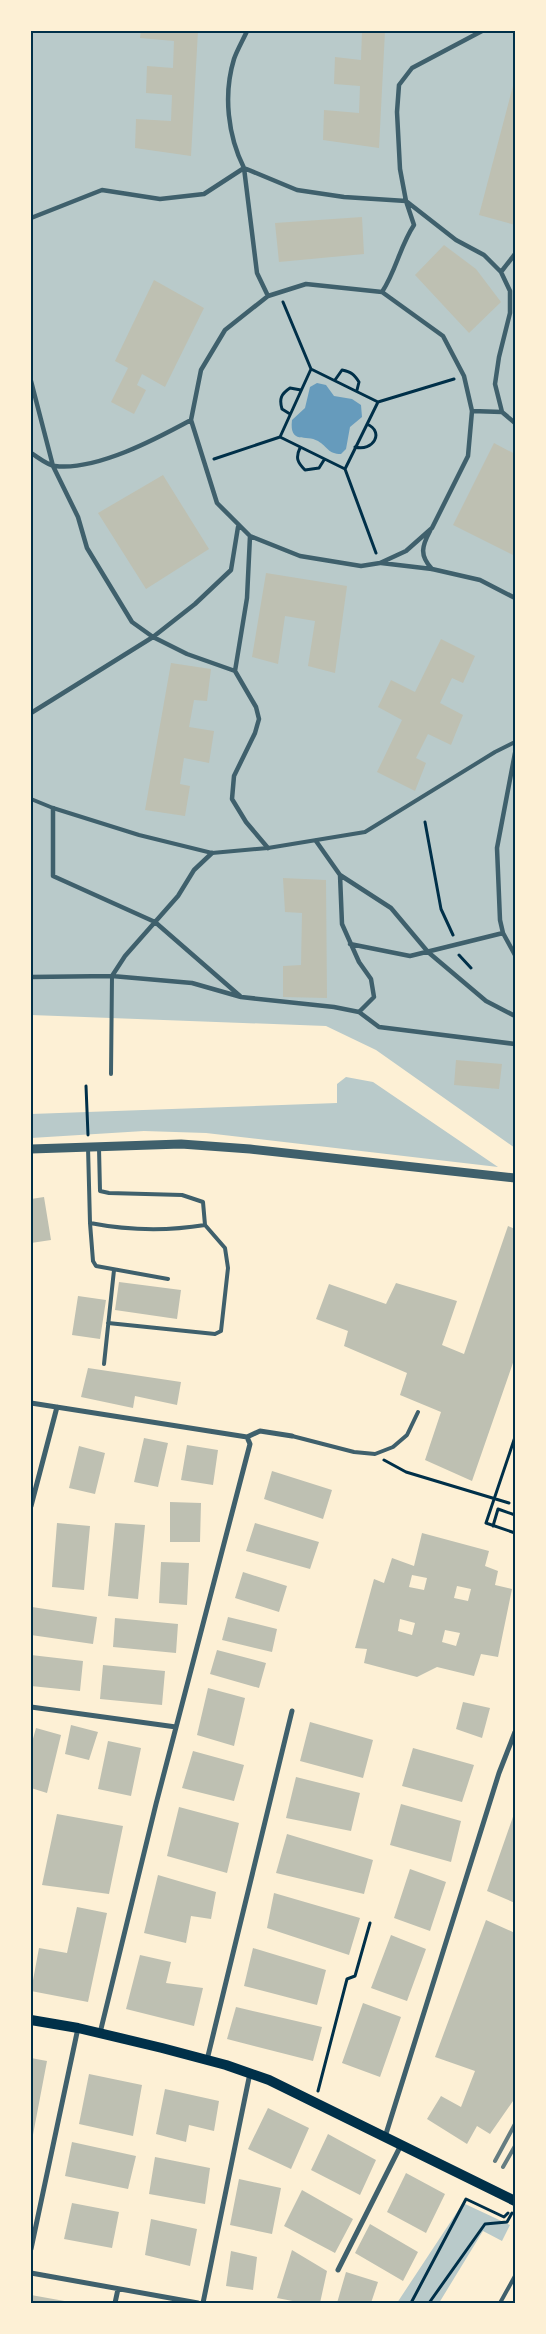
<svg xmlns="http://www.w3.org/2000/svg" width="546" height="2334" viewBox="0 0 546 2334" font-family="'Nunito Sans',sans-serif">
<rect width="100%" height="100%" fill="#fdf0d5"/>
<path fill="#b9caca" d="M31,31H515V1148L376,1050L326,1026L31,1015Z
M346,1077L373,1082L498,1167L206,1133L144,1131L31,1138V1114L337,1103V1084Z
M463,2203L510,2225L502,2241L483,2231L439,2303H397Z"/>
<path fill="#669bbc" d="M317,383L326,385L334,396L352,399L361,405L362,417L350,427L346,449L341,454C328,454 328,447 318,441C306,434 289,445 292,420L305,408L310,387Z"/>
<path fill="#bec0b2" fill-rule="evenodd" d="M141,31H198L191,156L135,148L136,119L171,121L172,95L146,93L147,66L173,68L174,41L140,38Z
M362,31H385L379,148L323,140L324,110L359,113L360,86L334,84L335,57L361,60Z
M514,82H515V225L479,215Z
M362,217L364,254L279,262L275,223Z
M444,245L476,269L501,302L469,333L415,275Z
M154,280L204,308L165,387L142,374L137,385L146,390L134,414L111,402L128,368L115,361Z
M494,443L515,454V556L453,525Z
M163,475L209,549L146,589L98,513Z
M266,573L347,586L335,673L308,666L315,621L285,616L278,664L252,657Z
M441,639L475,656L463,683L452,678L440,703L463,715L451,745L428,734L416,758L426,763L415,791L377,772L402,720L378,707L391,680L415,692Z
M171,663L211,669L207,701L194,700L189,727L214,731L209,763L184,758L180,784L190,786L185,816L145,810Z
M283,878L326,880L327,998L283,997V966L301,965L302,913L285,912Z
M456,1060L502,1064L499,1089L454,1085Z
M44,1197L51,1240L31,1243V1199Z
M508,1226L515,1229V1357L472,1481L425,1460L441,1412L400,1395L407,1373L344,1346L348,1331L316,1319L329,1284L386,1304L396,1283L457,1301L442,1345L464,1354Z
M119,1282L181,1290L177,1319L115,1310Z
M78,1296L106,1300L100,1339L72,1335Z
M88,1368L181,1382L177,1405L135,1396L133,1408L81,1397Z
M144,1438L168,1443L158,1487L134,1482Z
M187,1445L218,1450L213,1485L181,1480Z
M79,1446L105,1453L95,1494L69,1488Z
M272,1471L332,1490L323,1519L264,1499Z
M170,1502L201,1503L200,1542H170Z
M57,1523L90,1526L84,1590L52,1587Z
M115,1523L145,1525L138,1599L108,1596Z
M255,1523L319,1542L310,1569L246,1551Z
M422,1533L489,1551L485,1566L498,1571L495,1585L512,1589L498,1657L481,1654L474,1676L437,1667L417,1677L364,1663L367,1649L355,1648L374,1579L384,1583L392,1558L414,1566ZM412,1575L427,1578L424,1590L409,1587ZM457,1586L471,1589L468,1601L454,1598ZM400,1619L415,1623L412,1635L398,1631ZM445,1630L460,1633L456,1646L442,1642Z
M161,1562L189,1563L187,1605L159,1603Z
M243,1572L287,1586L279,1612L235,1598Z
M32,1607L97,1617L93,1644L31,1635Z
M228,1617L277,1629L272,1652L222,1640Z
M115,1618L178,1624L176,1653L113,1647Z
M217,1650L266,1663L259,1688L210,1674Z
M31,1655L83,1661L80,1691L31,1686Z
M103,1665L165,1671L162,1705L100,1699Z
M208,1688L245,1698L234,1746L197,1735Z
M463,1702L490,1708L482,1738L456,1729Z
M310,1722L373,1740L363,1778L300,1761Z
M71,1725L98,1732L89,1760L65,1754Z
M36,1728L61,1735L47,1793L31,1788V1746Z
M108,1741L141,1748L131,1796L98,1789Z
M413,1748L474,1765L462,1802L402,1786Z
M193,1751L244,1765L234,1801L182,1788Z
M296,1777L360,1793L351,1831L286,1818Z
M401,1804L461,1821L451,1862L390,1845Z
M179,1807L239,1823L227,1873L167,1856Z
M515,1811V1903L487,1891Z
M57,1814L123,1826L109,1894L42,1885Z
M287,1834L373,1860L364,1894L276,1873Z
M410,1869L446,1882L430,1931L394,1918Z
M158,1875L216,1892L211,1919L191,1916L186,1943L144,1933Z
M274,1893L360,1918L349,1955L267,1928Z
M77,1907L107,1913L88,2002L31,1991L39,1948L67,1953Z
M486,1920L515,1933V2096L513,2101L490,2134L477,2126L467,2144L427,2119L441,2096L461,2107L475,2071L435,2057Z
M391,1935L426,1949L407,2001L371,1988Z
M253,1948L326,1970L317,2005L244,1986Z
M140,1955L171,1962L166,1983L203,1988L194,2026L126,2009Z
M363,2003L401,2017L380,2077L342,2063Z
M236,2007L322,2027L313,2061L227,2039Z
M31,2058L47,2061L32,2140H31Z
M89,2074L142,2085L133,2136L79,2124Z
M165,2089L219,2101L214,2131L189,2125L186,2142L156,2134Z
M268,2108L309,2128L291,2169L248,2149Z
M328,2134L376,2160L360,2195L311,2170Z
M72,2142L136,2156L128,2189L65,2176Z
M155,2157L210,2168L205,2204L149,2194Z
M406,2173L445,2194L426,2233L387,2212Z
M239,2179L281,2188L272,2234L230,2225Z
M302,2190L353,2219L335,2253L284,2226Z
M72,2203L119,2212L112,2248L64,2239Z
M151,2219L197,2229L190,2266L145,2255Z
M370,2224L418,2252L403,2281L355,2253Z
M292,2250L327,2271L320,2303H303L277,2298Z
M231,2251L257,2257L253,2290L226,2286Z
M346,2272L378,2282L371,2303H337Z
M31,2295L70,2302V2303H31Z"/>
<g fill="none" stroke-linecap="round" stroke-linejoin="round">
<path stroke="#003049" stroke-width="3" d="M283,302L311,369L378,402L345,469L280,437L311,369
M335,380L342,370C351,372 354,374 359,382L357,390
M378,402L454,379
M290,414L282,409C279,399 281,394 290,388L301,390
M355,447C373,452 385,432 367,424
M300,448C295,458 298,463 305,470L319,468L324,460
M214,459L280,437
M345,469L376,553
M425,822L441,909L453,935
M459,955L471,968
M86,1086L88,1135
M515,1437L486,1523L515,1533
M384,1460L406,1472L509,1503
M493,1526L498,1509L515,1515
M318,2091L347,1979L355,1976L370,1923
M411,2303L466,2199L504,2217L508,2213
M429,2303L485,2224L507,2222L512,2213"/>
<path stroke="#3f606c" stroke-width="4" d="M31,799L53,808L139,835L212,853L268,848L365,832L495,752L515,742
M111,1074L112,976
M88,1147L90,1223C126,1230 168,1231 205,1225L203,1202L182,1195L109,1193L100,1191L99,1148
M90,1223L93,1261L96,1266L168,1279
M108,1323L215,1334L221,1331L228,1268L225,1248L205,1225
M104,1364L114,1270
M292,1436L354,1452L375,1454L393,1447L407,1435L418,1412
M500,2303L515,2276"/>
<path stroke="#3f606c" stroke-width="4.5" d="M247,31C243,40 237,50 234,59C223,95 228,136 244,168L297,190L344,197L406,201L456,240L484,255L501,272L510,291V313L499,357L495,384L502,412L515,423
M31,218L102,190L160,199L204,194L244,168L257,273L268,296
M501,272L515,254
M306,284L382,292L443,336L464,376L472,411L468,456L432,528L406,551L380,563L361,566L300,556L250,536L217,503L191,420L201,370L225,330L268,296Z
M382,292C396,271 400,246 414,225L406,201L400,169L397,112L399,85L412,68L482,31
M31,381L53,466L78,517L87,548L132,622L153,637L187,654L235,671L256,707L259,719L255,733L234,776L232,799L246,822L268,848
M472,411L502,412
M31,453C38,457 47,465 55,466C96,471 156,439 191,420
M430,531C422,546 419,555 432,569
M381,563L432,569L480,580L515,598
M235,671L247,598L250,536
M31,713L153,637L195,604L231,570L238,527
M515,753L497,848L500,920L503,933L515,955
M53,808V876L155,922L240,996
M316,841L340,875L342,924L359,962L371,979L374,997L359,1012
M340,875L391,908L428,952L486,1001L515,1016
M350,944L410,956L503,933
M112,976L125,956L178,896L194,870L212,853
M31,977L112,976L192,983L241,997L334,1007L359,1012L379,1027L515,1044"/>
<path stroke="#3f606c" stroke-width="5" d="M31,1403L247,1437L260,1431L292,1436
M31,1506L57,1407
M31,1707L176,1727
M100,2033L156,1804L250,1444L247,1437
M207,2060L292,1711
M385,2137L499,1773L515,1732
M31,2249L78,2028
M338,2270L401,2145
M31,2273L198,2303
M115,2303L118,2289
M203,2303L250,2073"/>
<path stroke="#3f606c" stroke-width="9" d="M31,1149L181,1144L250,1149L515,1178"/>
<path stroke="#003049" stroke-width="10" d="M31,2020L78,2028L162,2048L226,2065L269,2080L515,2201"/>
<path stroke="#657d81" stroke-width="4" d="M495,2161L515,2124
M503,2167L515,2146"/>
</g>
<rect width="546" height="2334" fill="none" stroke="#fdf0d5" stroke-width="65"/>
<rect x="32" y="32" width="482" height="2270" fill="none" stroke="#003049" stroke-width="2"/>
</svg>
